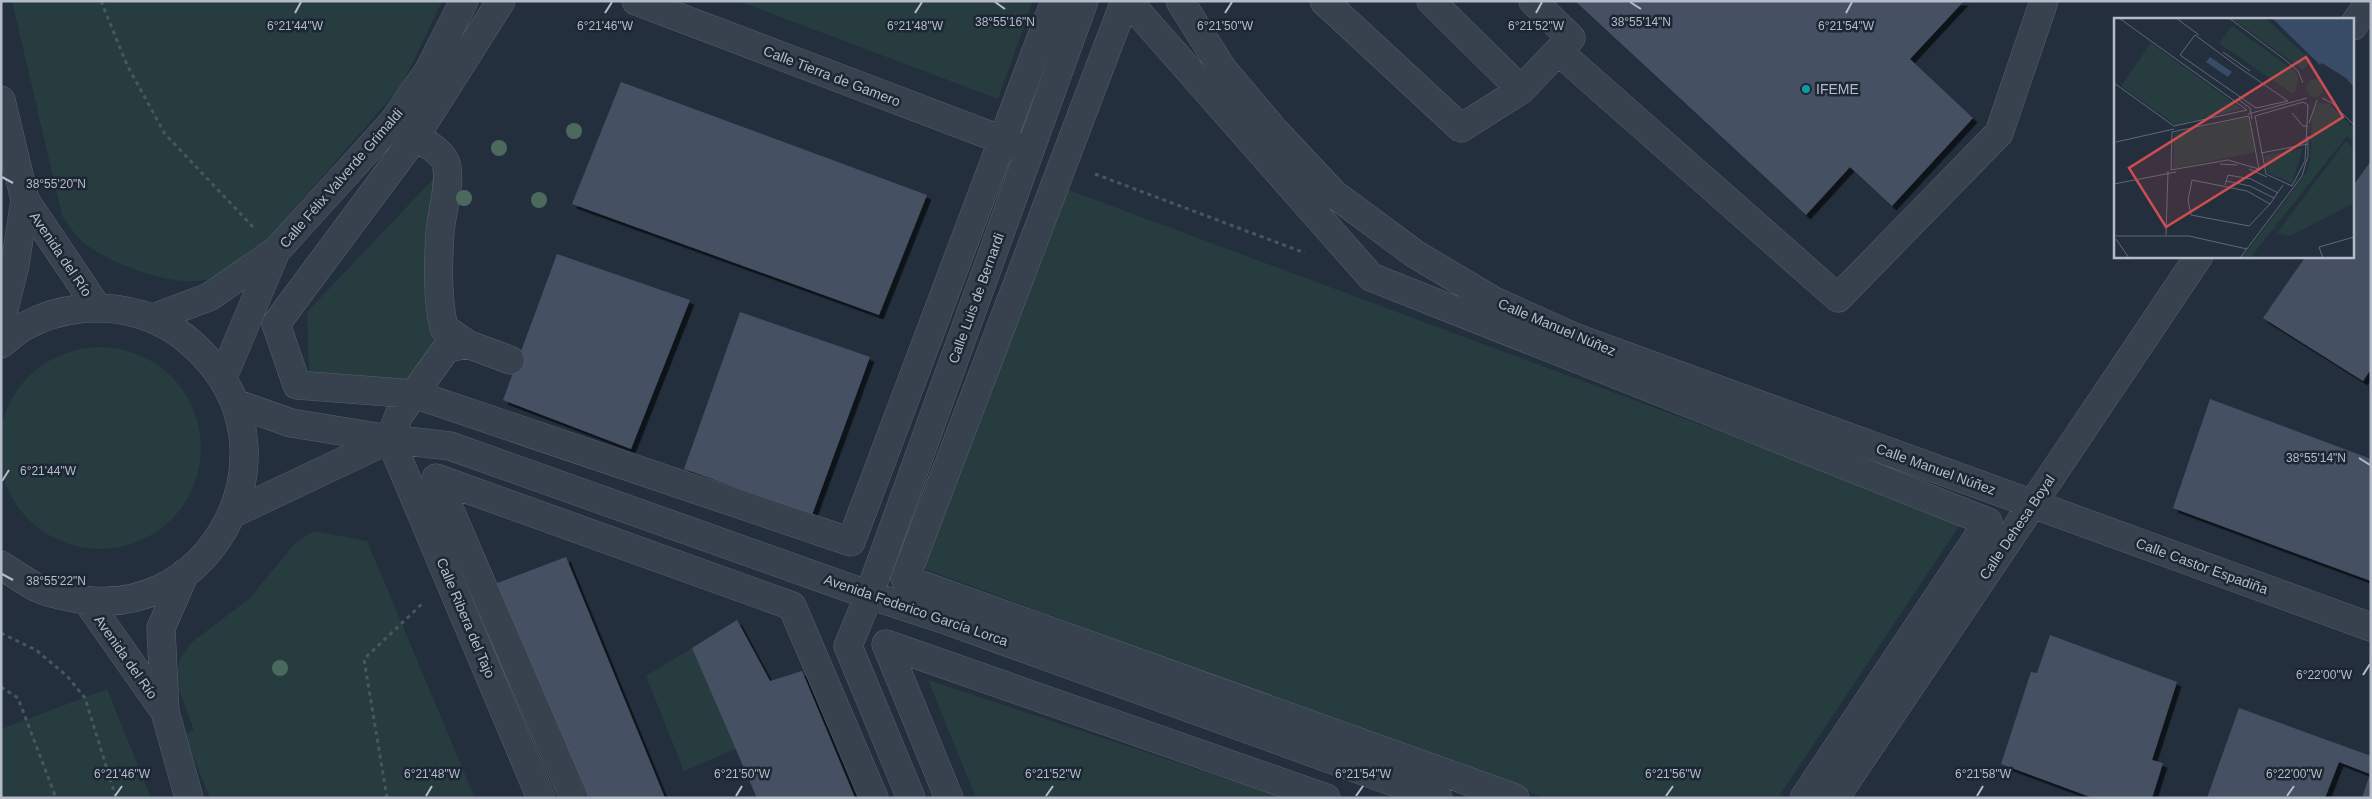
<svg xmlns="http://www.w3.org/2000/svg" width="2372" height="799" viewBox="0 0 2372 799" font-family="Arial,sans-serif">
<defs>
<filter id="shadow"><feDropShadow dx="4.5" dy="4.5" stdDeviation="0" flood-color="#0009"/></filter>
</defs>
<rect width="100%" height="100%" fill="#242f3e"/>
<path fill="#263c3f" d="M12,1H442L402,85L252,257C237,267 223,277 204,280C171,287 101,262 78,237C72,231 67,222 62,215Z
M738,1H1033L998,99Z
M436,176L437,339L408,383L309,373L307,312Z
M1066,189L1962,522L1778,798H1545L917,566Z
M-1 448a101 101 0 1 1 202 0a101 101 0 1 1-202 0Z
M314,531L367,541L475,798H210L184,734L194,731L177,684L179,660L192,642L249,599L296,542Z
M692,648L744,745L684,771L646,676Z
M928,680L1284,798H976Z
M107,689L151,798H1V729Z"/>
<path fill="#455162" filter="url(#shadow)" d="M1575,1H1964L1910,59L1973,118L1892,206L1850,167L1806,215Z
M621,82L927,195L879,315L572,204Z
M2371,161V369L2363,381L2263,318L2306,256H2353V186Z
M557,254L690,300L631,449L503,400Z
M740,312L870,357L812,515L684,469Z
M2210,399L2371,459V581L2173,508Z
M566,557L665,798H574L484,588Z
M737,620L770,681L802,671L855,798H757L692,648Z
M2050,635L2177,682L2152,760L2163,763L2152,798H2093L2001,764L2031,672L2037,673Z
M2239,708L2371,756V798H2362L2370,774L2339,762L2325,798H2207Z"/>
<g fill="none" stroke-linecap="round" stroke-linejoin="round">
<defs>
<path id="minor" d="M501,1L415,137L276,324L297,385L414,394L851,542L1055,1
M636,1L1018,146
M1125,1L905,579L1515,798
M1128,1L1371,277L1988,522L1804,798
M1180,1L1222,68L1275,131L1334,194L1415,254L1494,301L1576,338L2371,627
M1324,1L1461,128L1521,90L1558,51
M1431,1L1521,90
M1533,1L1571,38L1558,51L1838,298L1999,133L2044,1
M2353,26L2370,1
M1,100L25,200L97,307
M400,127C412,135 440,149 445,161C453,179 441,213 440,233C438,265 437,296 444,328L467,344
M153,318L209,297L276,251L393,122L429,70L464,1
M1,321L15,265L25,200
M1,344C9,338 17,330 25,326C60,307 101,303 139,314C167,322 190,339 209,361C299,465 203,630 69,597C60,595 48,593 40,589C26,583 14,573 1,565
M223,377L276,251
M237,404L291,423L390,439L450,446L869,595L949,621L1438,798
M390,439L541,798
M390,439L399,415L446,349L467,344L510,360
M234,513L390,439
M185,573L161,628L165,712L189,798
M87,601L165,712
M574,798L436,478L792,606L874,798
M911,798L848,646L869,595L1084,1
M949,798L886,644L1326,798
M1835,798L2199,256"/>
</defs>
<use href="#minor" stroke="#565f6c" stroke-width="29"/>
<path stroke="#44595c" stroke-width="3" stroke-dasharray="4 4" stroke-linecap="butt" d="M101,1L127,65L165,134L254,228
M1095,174L1305,253
M1,633L36,650L67,676L85,698L116,798
M1,687L18,698L56,798
M387,798L364,659L424,602"/>
<use href="#minor" stroke="#38414e" stroke-width="28"/>
</g>
<g fill="#4b6a5d">
<circle cx="574" cy="131" r="8"/>
<circle cx="499" cy="148" r="8"/>
<circle cx="464" cy="198" r="8"/>
<circle cx="539" cy="200" r="8"/>
<circle cx="280" cy="668" r="8"/>
</g>
<path fill="none" stroke="#b4bcc9" stroke-width="2" d="M995,2L1005,9M1630,2L1641,9M295,13L301,2M605,13L612,2M915,13L922,2M1225,13L1232,2M1536,13L1542,2M1846,13L1852,2M2,177L13,183M2359,458L2370,465M2,481L9,470M2,574L13,580M2363,675L2370,664M115,796L122,786M426,796L432,786M736,796L742,786M1046,796L1053,786M1356,796L1363,786M1666,796L1673,786M1977,796L1983,786M2287,796L2294,786"/>
<circle fill="#0f9aa8" stroke="#1d2633" stroke-width="2" cx="1806" cy="89" r="5"/>
<g text-anchor="middle" stroke-width="5" stroke-linejoin="round" paint-order="stroke">
<g font-size="14" fill="#b4bcc9" stroke="#1d2633">
<text transform="translate(832 76) rotate(21)" y="5">Calle Tierra de Gamero</text>
<text transform="translate(341 178) rotate(-49)" y="5">Calle Félix Valverde Grimaldi</text>
<text transform="translate(61 254) rotate(56)" y="5">Avenida del Río</text>
<text transform="translate(976 298) rotate(-70)" y="5">Calle Luis de Bernardi</text>
<text transform="translate(1557 327) rotate(23)" y="5">Calle Manuel Núñez</text>
<text transform="translate(1936 469) rotate(20)" y="5">Calle Manuel Núñez</text>
<text transform="translate(2017 527) rotate(-56)" y="5">Calle Dehesa Boyal</text>
<text transform="translate(2202 566) rotate(20)" y="5">Calle Castor Espadiña</text>
<text transform="translate(916 610) rotate(19)" y="5">Avenida Federico García Lorca</text>
<text transform="translate(466 618) rotate(67)" y="5">Calle Ribera del Tajo</text>
<text transform="translate(126 657) rotate(55)" y="5">Avenida del Río</text>
</g>
<g font-size="14" fill="#b4bcc9" stroke="#1d2633" text-anchor="start">
<text x="1816" y="94">IFEME</text>
</g>
</g>
<g transform="translate(2114 18)">
<rect width="240" height="240" fill="#242f3e"/>
<path d="M117,0H151L197,42L189,52ZM118,8L181,53L185,60L181,74L177,75L105,25ZM37,25L128,91L62,107L7,68ZM192 70a9 9 0 1 1 18 0a9 9 0 1 1-18 0ZM205,85L215,86L240,111V124L233,118L136,240H128L192,155L196,141L198,91ZM135,99L141,134L59,151L60,115ZM232,123L240,130V185L176,218L163,215ZM189,130L178,165L154,155L150,138Z" fill="#263c3f"/>
<path d="M158,0H240V69L232,60L208,45L206,47ZM96,39L118,54L114,59L92,44Z" fill="#394c67"/>
<path fill="none" stroke="#5e6776" stroke-width="1" d="M62,0L85,17M115,0L170,41L184,53L189,65M81,17L123,48L174,83L142,90L66,37ZM109,34L136,53M0,65L60,108L133,92L5,0M208,80L218,85L240,107M125,82L136,90L138,101M189,84L194,87L191,143L178,168L152,156L141,98ZM178,95L189,108H194M134,96L193,80M135,98L145,151L114,142L57,152L58,114ZM195,105L203,82M2,124L60,111M147,135L194,126M106,146L123,147M135,151L153,159M112,163L136,168L160,180M0,166L62,154M111,167L114,157L137,161L164,175M156,186L133,173L78,162L74,182L77,197L135,208L156,186L169,167M52,217L54,153M2,218H75L133,231M2,221L15,240M126,240L188,158L194,138V118M209,240L205,229L240,219"/>
<path fill="#ce4d50" fill-opacity="0.15" stroke="#ce4d50" stroke-width="2.5" d="M192,39L229,99L52,209L15,150Z"/>
<rect width="240" height="240" fill="none" stroke="#b4bcc9" stroke-width="2.5"/>
</g>
<g font-size="12" text-anchor="middle" fill="#b4bcc9" stroke="#1d2633" stroke-width="5" stroke-linejoin="round" paint-order="stroke">
<text x="1005" y="26">38°55'16"N</text>
<text x="1641" y="26">38°55'14"N</text>
<text x="295" y="30">6°21'44"W</text>
<text x="605" y="30">6°21'46"W</text>
<text x="915" y="30">6°21'48"W</text>
<text x="1225" y="30">6°21'50"W</text>
<text x="1536" y="30">6°21'52"W</text>
<text x="1846" y="30">6°21'54"W</text>
<text x="56" y="188">38°55'20"N</text>
<text x="2316" y="462">38°55'14"N</text>
<text x="48" y="475">6°21'44"W</text>
<text x="56" y="585">38°55'22"N</text>
<text x="2324" y="679">6°22'00"W</text>
<text x="122" y="778">6°21'46"W</text>
<text x="432" y="778">6°21'48"W</text>
<text x="742" y="778">6°21'50"W</text>
<text x="1053" y="778">6°21'52"W</text>
<text x="1363" y="778">6°21'54"W</text>
<text x="1673" y="778">6°21'56"W</text>
<text x="1983" y="778">6°21'58"W</text>
<text x="2294" y="778">6°22'00"W</text>
</g>
<rect width="2372" height="799" fill="none" stroke="#b4bcc9" stroke-width="5"/>
</svg>
